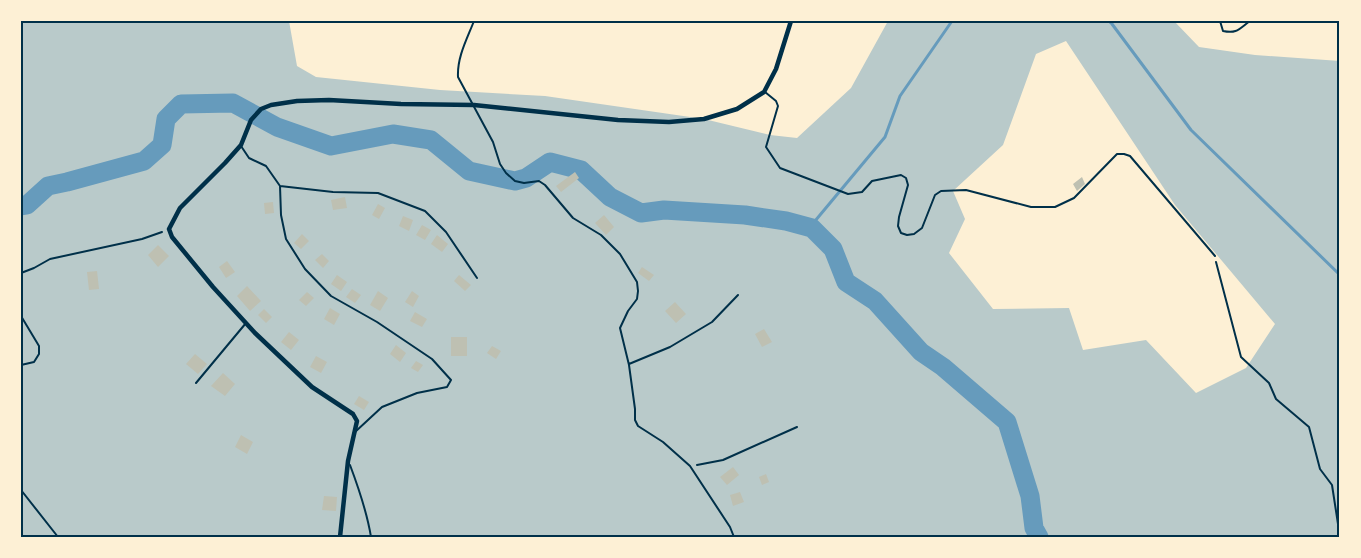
<svg xmlns="http://www.w3.org/2000/svg" width="1361" height="558" viewBox="0 0 1361 558" font-family="Bitter,serif">
<rect width="100%" height="100%" fill="#fdf0d5"/>
<path fill="#b9caca" fill-rule="evenodd" d="M21,21H289L297,66L316,77L440,90L545,96L704,119L770,135L797,138L851,88L888,21H1174L1199,47L1255,55L1340,61V537H21ZM1066,41L1175,205L1275,324L1246,368L1196,393L1146,340L1083,350L1069,308L993,309L949,253L965,219L953,191L1003,145L1036,54Z"/>
<g fill="none" stroke-linecap="round" stroke-linejoin="round">
<path stroke="#669bbc" stroke-width="3" d="M1109,21L1112,24L1191,130L1340,275
M810,227L885,137L900,96L952,21"/>
<path stroke="#669bbc" stroke-width="19" d="M21,206L27,205L48,186L67,182L144,161L162,145L166,119L181,104L233,103L277,127L331,146L393,134L431,140L469,171L515,181L526,178L550,162L581,170L610,197L641,213L664,210L745,215L786,221L812,228L833,249L846,282L875,301L921,352L943,367L1007,422L1030,496L1034,528L1039,537"/>
</g>
<path fill="#bec0b2" d="M575,172L579,178L561,192L556,186Z
M1082,177L1085,184L1077,191L1073,184Z
M345,197L347,208L333,210L331,200Z
M273,202L274,213L265,214L264,203Z
M378,204L385,208L379,219L372,215Z
M604,215L614,227L606,235L595,223Z
M403,216L413,220L409,231L399,226Z
M422,225L431,230L425,240L416,235Z
M302,234L309,241L301,249L294,243Z
M437,235L448,244L442,252L431,244Z
M158,245L169,256L158,267L148,255Z
M322,254L329,261L323,268L315,260Z
M227,261L235,272L226,278L219,267Z
M642,267L654,275L649,281L638,273Z
M97,271L99,289L89,290L87,272Z
M337,275L347,282L341,291L331,284Z
M459,275L471,285L465,291L454,281Z
M247,286L261,301L250,311L237,296Z
M352,289L361,295L355,303L346,297Z
M378,291L388,298L380,311L370,305Z
M412,291L419,296L413,307L405,302Z
M307,292L314,298L306,306L299,300Z
M675,302L686,314L676,323L665,311Z
M330,308L340,314L334,325L324,319Z
M264,309L272,317L266,323L258,315Z
M415,312L427,319L422,327L410,321Z
M764,329L772,342L762,347L755,334Z
M289,332L299,340L291,350L281,342Z
M451,337H467V356H451Z
M396,345L406,353L400,362L390,354Z
M492,346L501,351L496,359L487,353Z
M195,354L207,364L198,374L186,364Z
M316,356L327,362L321,373L310,367Z
M416,361L423,365L418,372L411,368Z
M223,373L235,384L225,396L211,386Z
M359,396L369,402L364,410L354,404Z
M241,435L253,442L247,454L235,447Z
M733,467L739,475L727,485L720,477Z
M766,474L769,482L762,485L759,477Z
M740,492L744,502L733,506L730,495Z
M324,496L337,497L336,511L322,510Z"/>
<g fill="none" stroke-linecap="round" stroke-linejoin="round">
<path stroke="#003049" stroke-width="2" d="M1216,262L1241,357L1269,383L1276,399L1309,427L1320,469L1332,485L1340,537
M21,273L34,268L50,259L142,239L162,232
M697,465L723,460L797,427"/>
<path stroke="#003049" stroke-width="2" d="M474,21C467,39 457,57 458,77L493,142L500,164L506,173L515,181L524,183L539,181L545,185L573,218L601,235L620,254L637,282L638,291L637,299L628,311L620,328L629,365L635,409V420L638,426L663,442L690,466L730,527L734,537
M1220,21L1223,31C1237,34 1239,29 1250,21
M765,92L776,101L778,106L766,147L780,168L848,194L862,192L872,181L901,175L906,178L908,185L899,217L898,226L901,233L907,235L914,234L922,228L935,195L941,191L966,190L1031,207H1055L1074,198L1117,154H1124L1130,156L1215,256
M241,146L249,158L266,166L280,186L281,215L286,239L305,269L331,296L377,322L432,359L451,380L447,387L417,393L382,407L355,432
M280,186L333,192L378,193L425,211L446,232L477,278
M21,316L39,346V354L34,362L21,365
M629,364L670,347L712,322L738,295
M196,383L246,323
M350,465C359,489 367,512 371,537
M21,490L58,537"/>
<path stroke="#003049" stroke-width="4.5" d="M340,537L348,461L357,421L353,414L312,387L255,333L213,287L172,237L169,229L180,208L225,163L241,145L251,120L261,109L271,105L297,101L329,100L401,104L474,105L618,120L669,122L704,119L737,109L764,92L776,69L791,21"/>
</g>
<rect width="1361" height="558" fill="none" stroke="#fdf0d5" stroke-width="45"/>
<rect x="22" y="22" width="1316" height="514" fill="none" stroke="#003049" stroke-width="2"/>
</svg>
